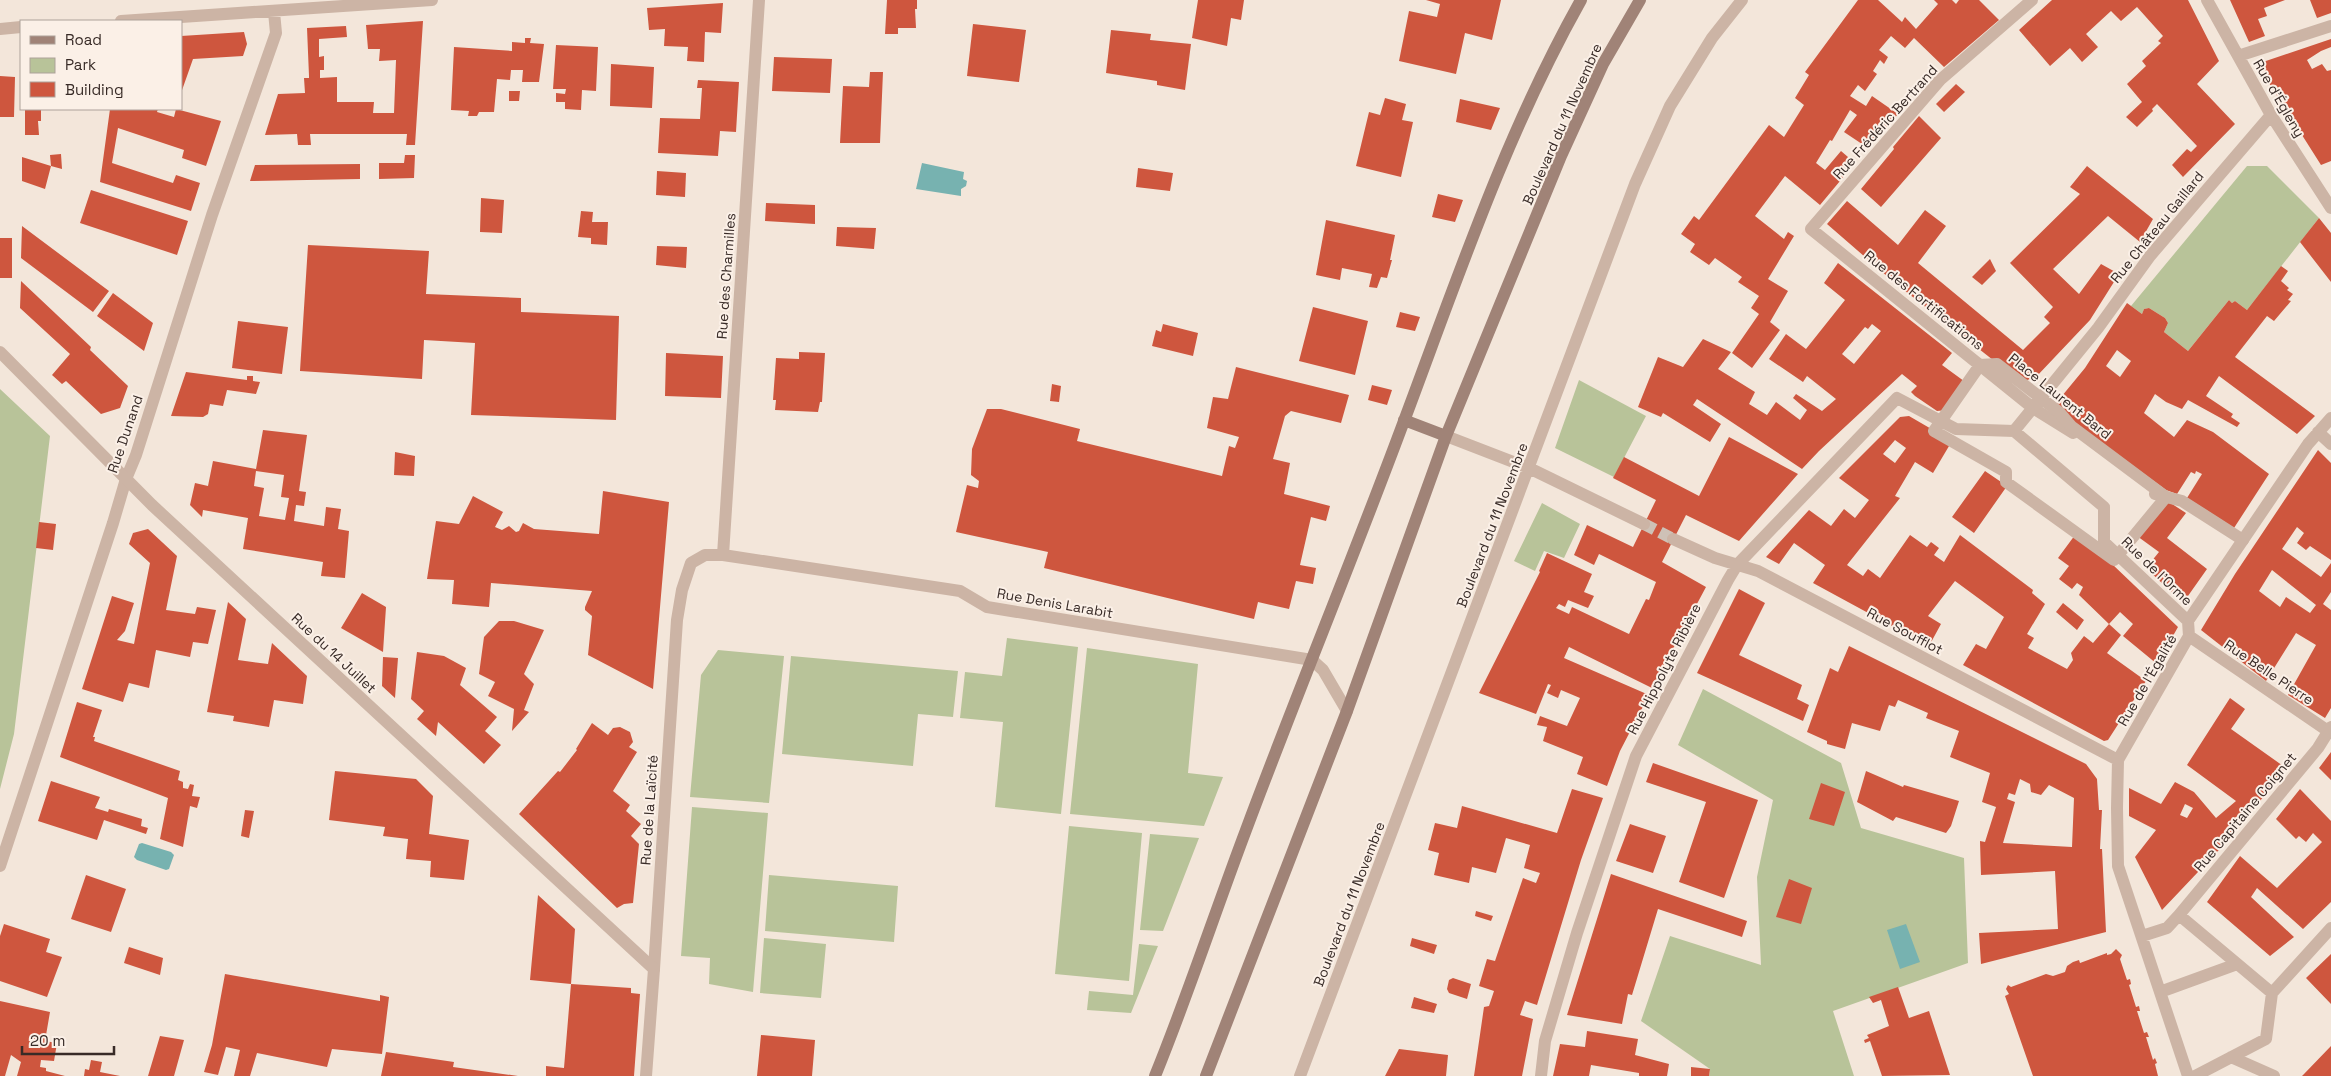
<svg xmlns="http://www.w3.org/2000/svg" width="2331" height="1076" viewBox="0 0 2331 1076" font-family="'Space Grotesk',sans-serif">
<rect width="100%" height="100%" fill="#f3e6da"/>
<path fill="#b8c399" d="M2247,166H2267L2319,218L2247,310L2235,301L2232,303L2229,300L2188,351L2164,332L2168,323L2165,318L2149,308L2144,309L2142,314L2131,306Z
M1579,380L1646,416L1614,477L1555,448Z
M0,389L50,436L14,734L0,789Z
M1542,503L1580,524L1564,558L1544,551L1535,571L1514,561Z
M1007,638L1078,647L1061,814L995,807L1003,722L960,718L965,672L1002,676Z
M1087,648L1198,664L1188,773L1223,777L1204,826L1070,814Z
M718,650L784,656L769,803L690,797L701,675Z
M791,656L958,671L953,717L918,714L913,766L782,754Z
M1703,689L1841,763L1861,828L1964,858L1968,963L1833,1011L1854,1076H1709L1710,1069L1641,1021L1670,936L1761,965L1757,877L1773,800L1678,745Z
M692,807L768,813L753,992L709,984L710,958L681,956Z
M1069,826L1142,833L1129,981L1055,974Z
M1150,834L1199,838L1163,931L1140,930Z
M769,875L898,886L894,942L765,931Z
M764,938L826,944L821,998L760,993Z
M1139,944L1158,946L1131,1013L1087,1010L1089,991L1133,995Z"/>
<path fill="#77b2b0" d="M922,163L964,172L963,179L967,181L966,186L961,189V196L916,189Z
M142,843L171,852L174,855L169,869L166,870L137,860L134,857L139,844Z
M1906,924L1920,962L1900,969L1887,930Z"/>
<path fill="#ce563e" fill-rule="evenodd" d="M887,0H917V9H915L916,28H898V34H885Z
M1198,0H1244L1241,20L1231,18L1227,46L1192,38Z
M1426,0H1501L1492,40L1465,33L1456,74L1399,61L1409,11L1437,17L1440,4Z
M1858,0H1878L1902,22L1905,17L1916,29L1938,4L1934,0H1952L1956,4L1959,0H1979L1999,20L1944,67L1914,38L1905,48L1891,36L1879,50L1888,57L1884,64L1880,60L1873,71L1877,74L1865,91L1858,85L1850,96L1866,106L1872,96L1898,114L1868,148L1844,132L1857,115L1850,110L1832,141L1830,140L1816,163L1825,170L1841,151L1855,163L1820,205L1785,176L1755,216L1784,239L1788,232L1794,236L1768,279L1788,291L1770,322L1780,330L1752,368L1732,353L1759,314L1751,308L1759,296L1738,282L1742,277L1715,258L1709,265L1690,252L1695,244L1681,234L1694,216L1699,220L1769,125L1784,137L1804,105L1795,98L1809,75L1805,72Z
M2052,0H2188L2219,61L2197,84L2235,124L2183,177L2172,165L2187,149L2191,152L2197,146L2157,104L2152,109L2153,111L2137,127L2126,117L2142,102L2127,84L2146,66L2142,61L2161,43L2158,41L2163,36L2137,7L2121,21L2111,11L2086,34L2098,47L2082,62L2070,48L2050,66L2019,30Z
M2230,0H2285L2264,8L2267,16L2258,19L2265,36L2249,42Z
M2310,0H2331V13L2317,18Z
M723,3L721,33L705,32L704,62L687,61L688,47L664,46L665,29L649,30L647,8Z
M423,21L415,145H406L407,134H310L311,145H298L297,134L265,135L278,94L305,93L304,78H309V76L307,28L346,26L347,37L319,39V57L324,56V70H320V78L337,77V102H374L373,113H394L396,60L379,61L380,49H368L366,25Z
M973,24L1026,30L1019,82L967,76Z
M1111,30L1151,34L1150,40L1191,44L1185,90L1157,85V81L1106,73Z
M244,32L247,44L243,56L193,59L181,93V36Z
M525,38H531L530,43L544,44L539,82H522L523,70H511L510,80L497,79L494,112H479L477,116H468L469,111L451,110L454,47L512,51V42L525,43Z
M2331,39V47L2321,51L2307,60L2312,69L2322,64L2327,71L2331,70V161L2321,165L2257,64Z
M556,45L598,47L596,91L582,90L581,110L565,109V102H556V93L565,94L566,89H553Z
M774,57L832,59L830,93L772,91Z
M611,64L654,67L652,108L610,106Z
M870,72H883L880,143H840L843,86L869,87Z
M0,76L15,77L14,117H0Z
M698,80L739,82L736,132L720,131L718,156L658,153L660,118L700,119L702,88H697Z
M1956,84L1965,92L1944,112L1936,104Z
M509,91H520L519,101H509Z
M1385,98L1406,104L1402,120L1413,122L1401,177L1356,166L1369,112L1380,115Z
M1460,99L1500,108L1491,130L1456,122Z
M25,109H41V121H38L39,135H25Z
M110,109H158L157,112L174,117L176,109L221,121L206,166L182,158L184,150L118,128L112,163L173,183L176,175L200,183L191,211L100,182Z
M1919,116L1941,138L1881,207L1861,189L1894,149L1893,147Z
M61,154L62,169L51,166L50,155Z
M405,155H415L414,178L379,179V163H404Z
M22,157L51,166L45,189L22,181Z
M360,164V179L250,181L255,165Z
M2087,166L2153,219L2140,242L2108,216L2053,269L2079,294L2101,264L2119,274L2090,320L2036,377L2021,382L1895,283L1827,224L1847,201L1898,245L1925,210L1946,226L1918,263L2023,350L2050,323L2044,317L2053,307L2010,263L2080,194L2070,187Z
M1138,168L1173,173L1170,191L1136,187Z
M657,171L686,173L685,197L656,195Z
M91,190L188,221L177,255L80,223Z
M1438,194L1463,200L1455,222L1432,217Z
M481,198L504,200L502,233L480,232Z
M766,203L815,205V224L765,221Z
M581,211L593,212L592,222H608L607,245L591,244V238L578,237Z
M2319,218L2331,233V282L2300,242Z
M1326,220L1395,235L1390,260H1392L1387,278L1381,277L1377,288L1369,287L1372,274L1342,268L1340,280L1316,275Z
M22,226L109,291L93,312L21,258Z
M837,227L876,228L874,249L836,246Z
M0,238H12V278H0Z
M308,245L429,251L426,294L521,298V312L619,316L616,420L471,415L475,343L424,340L422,379L300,371Z
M657,246L687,247L686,268L656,265Z
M1990,259L1996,271L1982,285L1972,277Z
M1838,263L1952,353L1942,365L1968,384L1947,410L1937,411L1915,396L1911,392L1917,386L1902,374L1819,451L1802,469L1697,399L1693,405L1721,424L1710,442L1663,413L1661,417L1638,407L1658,357L1683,367L1703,339L1731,352L1718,369L1755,392L1749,404L1767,415L1776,402L1800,420L1807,410L1793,398L1796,394L1822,411L1836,399L1807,376L1803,382L1769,359L1786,334L1806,349L1845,300L1824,283ZM1872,324L1881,331L1854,364L1842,354L1865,327L1868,329Z
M2281,266L2288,271L2281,281L2289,288L2287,290L2293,294L2288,300L2291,301L2274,321L2267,316L2235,357L2315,416L2297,434L2219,376L2206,396L2233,414L2231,417L2240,423L2237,427L2188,400L2182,409L2166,402L2155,394L2144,413L2174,437L2187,420L2213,432L2269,474L2234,528L2187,498L2202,474L2196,471L2195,474L2191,472L2177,494L2166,490L2059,412L2057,402L2085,368L2127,303L2142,314L2144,309L2149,308L2165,318L2168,323L2164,332L2188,351L2229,300L2232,303L2235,301L2247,310ZM2117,350L2131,361L2120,377L2106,366Z
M21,281L91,347L90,350L128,386L120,408L101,414L66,381L62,384L52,375L70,354L20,308Z
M113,293L153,323L144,351L97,316Z
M1313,307L1368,321L1355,375L1299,361Z
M1400,312L1420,317L1415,331L1396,327Z
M238,321L288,327L282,374L232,368Z
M1163,324L1198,333L1193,356L1152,346L1156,330L1161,332Z
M799,352L825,353L822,402H820L818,412L775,410L776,400H773L776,358L799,359Z
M666,353L723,356L721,398L665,396Z
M1236,367L1349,395L1341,423L1291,411L1285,416L1273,459L1290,463L1284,494L1330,506L1326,521L1311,517L1300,565L1316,568L1313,584L1296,581L1289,609L1258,602L1254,619L1044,568L1048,552L956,532L967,485L978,488L979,481L971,475L972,449L987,409H1001L1080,429L1077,441L1222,476L1229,446L1235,448L1239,437L1207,428L1213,397L1228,399Z
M186,372L247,380V376H253V381L260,382L256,394L227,390L223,406L210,404L208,414L203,417L171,416Z
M1052,384L1061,386L1059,402L1050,401Z
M1372,385L1392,390L1387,405L1368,400Z
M1909,416L1952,441L1933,473L1915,462L1895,496L1900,498L1847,565L1863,576L1868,569L1880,578L1910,535L1927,547L1931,542L1939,548L1934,555L1944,562L1960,535L2033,590L2032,593L2045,604L2027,634L2034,638L2028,648L2067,669L2073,660L2071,653L2084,636L2093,643L2109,624L2079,595L2083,587L2077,583L2072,589L2059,579L2069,566L2058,558L2075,535L2112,564L2178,627L2157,664L2123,636L2133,624L2120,612L2109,624L2121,635L2107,653L2146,681L2108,740L2104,741L1963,665L1976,644L1986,649L2004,617L1955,581L1928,616L1941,624L1929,646L1813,583L1825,565L1794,543L1779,564L1766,557L1809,510L1831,526L1844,509L1855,518L1869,500L1839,478L1900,417ZM1895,440L1906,448L1895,463L1883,454Z
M263,430L307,435L299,491L306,492L304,506L296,505L294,521L324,526L326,507L341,509L338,529L349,531L345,578L321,576L323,562L243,549L248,518L203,510L202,517L190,505L195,483L208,486L213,461L256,469ZM256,471L284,475L281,497L289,498L285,520L259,516L264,488L254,486Z
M1729,437L1798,474L1739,541L1686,515L1662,562L1706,587L1652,688L1569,647L1564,658L1649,695L1620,751L1607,786L1577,774L1583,757L1543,741L1547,727L1537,725L1540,716L1567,726L1580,698L1561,690L1558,698L1547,693L1551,685L1548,684L1536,714L1479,693L1540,572L1539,571L1547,553L1592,574L1584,592L1594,596L1588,608L1568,600L1565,607L1559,604L1556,608L1569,614L1572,607L1629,634L1646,599L1649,600L1656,582L1599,554L1594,565L1574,555L1587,525L1633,547L1656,500L1613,478L1624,457L1699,496Z
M2318,450L2331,463V560L2310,546L2306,550L2297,543L2304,533L2297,527L2282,549L2321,577L2331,563V592L2323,604L2331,610V708L2325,718L2288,695L2316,645L2296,633L2266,681L2201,630L2235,574ZM2272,570L2316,605L2310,613L2286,597L2280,607L2259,591Z
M395,452L415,456L414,476L394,475Z
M1985,471L2007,486L1974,533L1952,517Z
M603,491L669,502L653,689L588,655L592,616L585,610V607L592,591L491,583L489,607L452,604L454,580L427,579L436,521L459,524L473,496L503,512L495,527L502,530L509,526L516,532L519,531L523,523L534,529L599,534Z
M2169,502L2186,513L2167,538L2207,569L2183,603L2146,568L2159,552L2137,536Z
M39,522L56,524L53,550L36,548Z
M148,529L177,556L166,610L195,614L197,607L216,610L208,644L193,642L190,657L156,650L149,688L129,683L123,702L82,689L112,596L134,603L125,631L117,640L134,644L150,563L129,544L133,533Z
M1739,589L1765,603L1739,655L1802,685L1797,699L1809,705L1803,721L1697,673Z
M362,593L386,607L383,652L341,628Z
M228,602L246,619L238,660L268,664L272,643L307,676L303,704L274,700L269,727L233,721L234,716L207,712Z
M2063,603L2084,620L2077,630L2056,612Z
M499,621H514L544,630L524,674L534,684L524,710L529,712L512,731L514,709L488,696L495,682L479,674L484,637Z
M1849,646L2086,764L2097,779L2099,810H2102L2100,849H2102L2106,932L1981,964L1979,933L2058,929L2055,871L1981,875L1980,841L1985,842L1996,807L1982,802L1990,773L1950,757L1959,731L1926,718L1928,713L1898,700L1895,707L1889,705L1880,731L1852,723L1845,749L1827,744V741L1807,732L1830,668L1838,672ZM2020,779L2030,784L2031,792L2041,795L2049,785L2074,798L2072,847L2003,843L2015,802L2007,799L2009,793L2015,795Z
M417,652L444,656L466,668L460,685L497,717L485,731L501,745L484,764L438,722L436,736L417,719L424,711L411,699Z
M383,657L398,658L395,698L382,686Z
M2230,698L2245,709L2231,729L2286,768L2234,834L2162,910L2135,857L2156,830L2129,816V788L2161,804L2175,782L2194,792L2216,818L2236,801L2187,765ZM2185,804L2193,808L2187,818L2180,815Z
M77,702L102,710L93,737H95L94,741L180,771L178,780L183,782V788L188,789L190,784L194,785L192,796L200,797L197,808L190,806L183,847L160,839L168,798L60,757Z
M592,723L608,735L613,728L620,727L630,732L633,742L629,747L637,752L613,791L630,805L626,811L641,824L631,836L639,844L633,903L624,904L617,908L519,814L558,771L560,772L577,750L576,749Z
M2331,752V780L2319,768Z
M1653,763L1758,800L1724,898L1679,882L1706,802L1646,782Z
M335,771L416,779L433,796L429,834L469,840L464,880L430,877L431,861L406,859L408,839L383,836L385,827L329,820Z
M1866,771L1903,787L1904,785L1959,801L1951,826L1946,833L1896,817L1893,821L1857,802Z
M51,781L100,797L95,808L108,812L109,809L142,819L141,826L148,828L146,834L104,820L97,840L38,821Z
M1821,783L1845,792L1834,826L1809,819Z
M1572,789L1603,798L1581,860L1537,1005L1525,1001L1520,1015L1533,1019L1522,1076H1474L1484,1007L1489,1006L1494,991L1479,986L1487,959L1495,961L1523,878L1536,883L1540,873L1524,868L1530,845L1506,838L1496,873L1472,867L1469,883L1434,875L1439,853L1428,850L1435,823L1457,828L1462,806L1557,833Z
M2300,789L2331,821V902L2303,929L2257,888L2251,897L2294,937L2270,956L2207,902L2240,856L2277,888L2322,842L2313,833L2306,842L2299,836L2296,839L2276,819Z
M245,810L254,811L249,838L241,836Z
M1630,824L1666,836L1653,873L1616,861Z
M1611,874L1747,921L1742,937L1658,909L1632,995L1628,994L1622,1024L1567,1015Z
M86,875L126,889L111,932L71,919Z
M1789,879L1812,888L1801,924L1776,917Z
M538,895L575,929L571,984L530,980Z
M1476,911L1493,916L1491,921L1475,916Z
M4,924L50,939L46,952L62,957L47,997L0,981V936Z
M1412,938L1437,945L1434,954L1410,946Z
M129,947L163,958L160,975L124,963Z
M2116,949L2122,955L2120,959L2127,980L2130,979L2131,984L2129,985L2136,1007L2139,1006L2140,1011H2137L2144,1033L2147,1032L2149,1037H2146L2153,1060L2155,1058L2157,1063L2155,1064L2158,1076H2033L2005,996L2009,994L2006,989L2008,985L2011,987L2046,974L2053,976L2065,972L2067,966L2073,962L2079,960L2080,963L2107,953V955L2111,954Z
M2331,954V1004L2306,978Z
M225,974L380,1001V995L389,997L382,1054L332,1049L327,1067L257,1053L250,1076H234L240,1050L226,1047L218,1075L204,1072L212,1045Z
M1453,978L1471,984L1467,999L1449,993L1447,989L1449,980Z
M571,984L631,988V993L640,994L634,1076H546V1066L564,1068Z
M1898,987L1909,1018L1929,1011L1950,1075L1882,1076L1870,1041L1865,1043L1864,1040L1869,1038L1867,1035L1889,1026L1881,1000L1873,1003L1869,997Z
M1414,997L1437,1004L1434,1013L1411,1008Z
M0,1001L50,1012L45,1041L57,1043L54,1061L41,1060L40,1067L46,1068V1071L65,1076H17L21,1062L11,1055L5,1076H0Z
M1587,1031L1638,1039L1635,1055L1669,1064L1667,1076H1639V1073L1591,1065L1589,1076H1553L1560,1044L1585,1047Z
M761,1035L815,1040L812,1076H757Z
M160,1036L184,1040L174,1076H148Z
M2331,1046V1076H2302L2304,1074Z
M1399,1049L1448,1055L1446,1076H1385Z
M386,1052L454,1062L453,1067L518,1076H381Z
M91,1060L102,1062L100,1072L120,1076H84L85,1069L89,1070Z
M1691,1067L1710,1069L1709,1076H1691Z"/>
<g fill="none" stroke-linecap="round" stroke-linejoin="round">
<path stroke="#cec1b6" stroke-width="12" stroke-dasharray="12 6" stroke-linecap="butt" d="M1644,524L1673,539"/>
<path stroke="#ccb4a5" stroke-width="12" d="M2033,408L2073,433
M2155,494L2182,501L2243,540"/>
<path stroke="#ccb4a5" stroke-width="12" d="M2032,0L1940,80L1811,229L2033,408
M2207,0L2271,115L2331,208
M121,21L432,0
M0,29L21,27
M2238,56L2331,26
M1997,364L2059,412L2071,426L2166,497L2114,560L2006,482V472L1934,431L1980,365Z
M2014,431L2098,328L2150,256L2271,115
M2318,432L2331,444
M1446,436L1529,468L1644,524
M1673,539L1715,558L1758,571L2118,760
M723,555L759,0
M2189,636L2331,733
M0,866L113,523L126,479L136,455L212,215L276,33L274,12
M2179,915L2318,748L2331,727
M2142,936L2167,928L2179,915L2272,993L2266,1039L2195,1076
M654,969L677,620L682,590L691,563L705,555H723L960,591L987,607L1312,660L1323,670L1347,711
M2160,992L2237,964
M2272,993L2331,928
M2231,1057L2274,1076
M1300,1076L1635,184L1670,106L1712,38L1742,0
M1541,1076L1545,1041L1577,933L1636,756L1728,580L1737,565L1897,398L1956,429L2014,431L2104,507V542L2188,621
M2188,1076L2118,866L2117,808L2118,760L2189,636L2188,621L2308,444L2331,418"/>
<path stroke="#ccb4a5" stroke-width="12" d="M0,352L152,505L654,969L646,1076"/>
<path stroke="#a08377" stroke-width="12" d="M1404,420L1446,436
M1155,1076C1188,995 1215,912 1246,830C1296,696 1351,563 1401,429C1456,283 1505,135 1581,0
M1206,1076L1347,711L1446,436L1561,156L1603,64L1640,0"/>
</g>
<g text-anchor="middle" stroke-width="4" stroke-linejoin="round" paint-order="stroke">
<g font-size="14" fill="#382b27" stroke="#fbf0e7">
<text transform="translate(2279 98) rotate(60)" y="5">Rue d'Égleny</text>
<text transform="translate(1885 122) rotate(-48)" y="5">Rue Frédéric Bertrand</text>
<text transform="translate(1562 124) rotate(-66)" y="5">Boulevard du 11 Novembre</text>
<text transform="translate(2157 227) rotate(-51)" y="5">Rue Château Gaillard</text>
<text transform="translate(726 276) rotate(-86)" y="5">Rue des Charmilles</text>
<text transform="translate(1924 300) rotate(39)" y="5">Rue des Fortifications</text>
<text transform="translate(2060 396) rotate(39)" y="5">Place Laurent Bard</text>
<text transform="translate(125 434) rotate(-71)" y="5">Rue Dunand</text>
<text transform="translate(1492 525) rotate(-69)" y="5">Boulevard du 11 Novembre</text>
<text transform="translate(2157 571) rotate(44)" y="5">Rue de l'Orme</text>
<text transform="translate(1055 603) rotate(10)" y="5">Rue Denis Larabit</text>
<text transform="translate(1905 631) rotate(28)" y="5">Rue Soufflot</text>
<text transform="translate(334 653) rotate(43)" y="5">Rue du 14 Juillet</text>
<text transform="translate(1664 669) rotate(-63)" y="5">Rue Hippolyte Ribière</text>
<text transform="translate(2269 672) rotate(34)" y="5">Rue Belle Pierre</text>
<text transform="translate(2147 680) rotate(-60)" y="5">Rue de l'Égalité</text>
<text transform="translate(649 810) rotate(-86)" y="5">Rue de la Laïcité</text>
<text transform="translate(2245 812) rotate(-50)" y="5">Rue Capitaine Coignet</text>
<text transform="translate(1349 904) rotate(-69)" y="5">Boulevard du 11 Novembre</text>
</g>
</g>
<rect x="20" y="20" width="162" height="90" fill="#fbf0e7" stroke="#ada19a"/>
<rect x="30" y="36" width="25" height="8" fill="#a08377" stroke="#ada19a"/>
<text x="65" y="45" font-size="15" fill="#382b27">Road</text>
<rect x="30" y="58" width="25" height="15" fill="#b8c399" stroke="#ada19a"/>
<text x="65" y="70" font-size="15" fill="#382b27">Park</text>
<rect x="30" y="82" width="25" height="15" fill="#ce563e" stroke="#ada19a"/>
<text x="65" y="95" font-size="15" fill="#382b27">Building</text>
<path d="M22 1046v8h92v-8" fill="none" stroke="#382b27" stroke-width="2.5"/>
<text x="30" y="1046" font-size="15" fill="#382b27" stroke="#fbf0e7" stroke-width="4" paint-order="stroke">20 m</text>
</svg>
